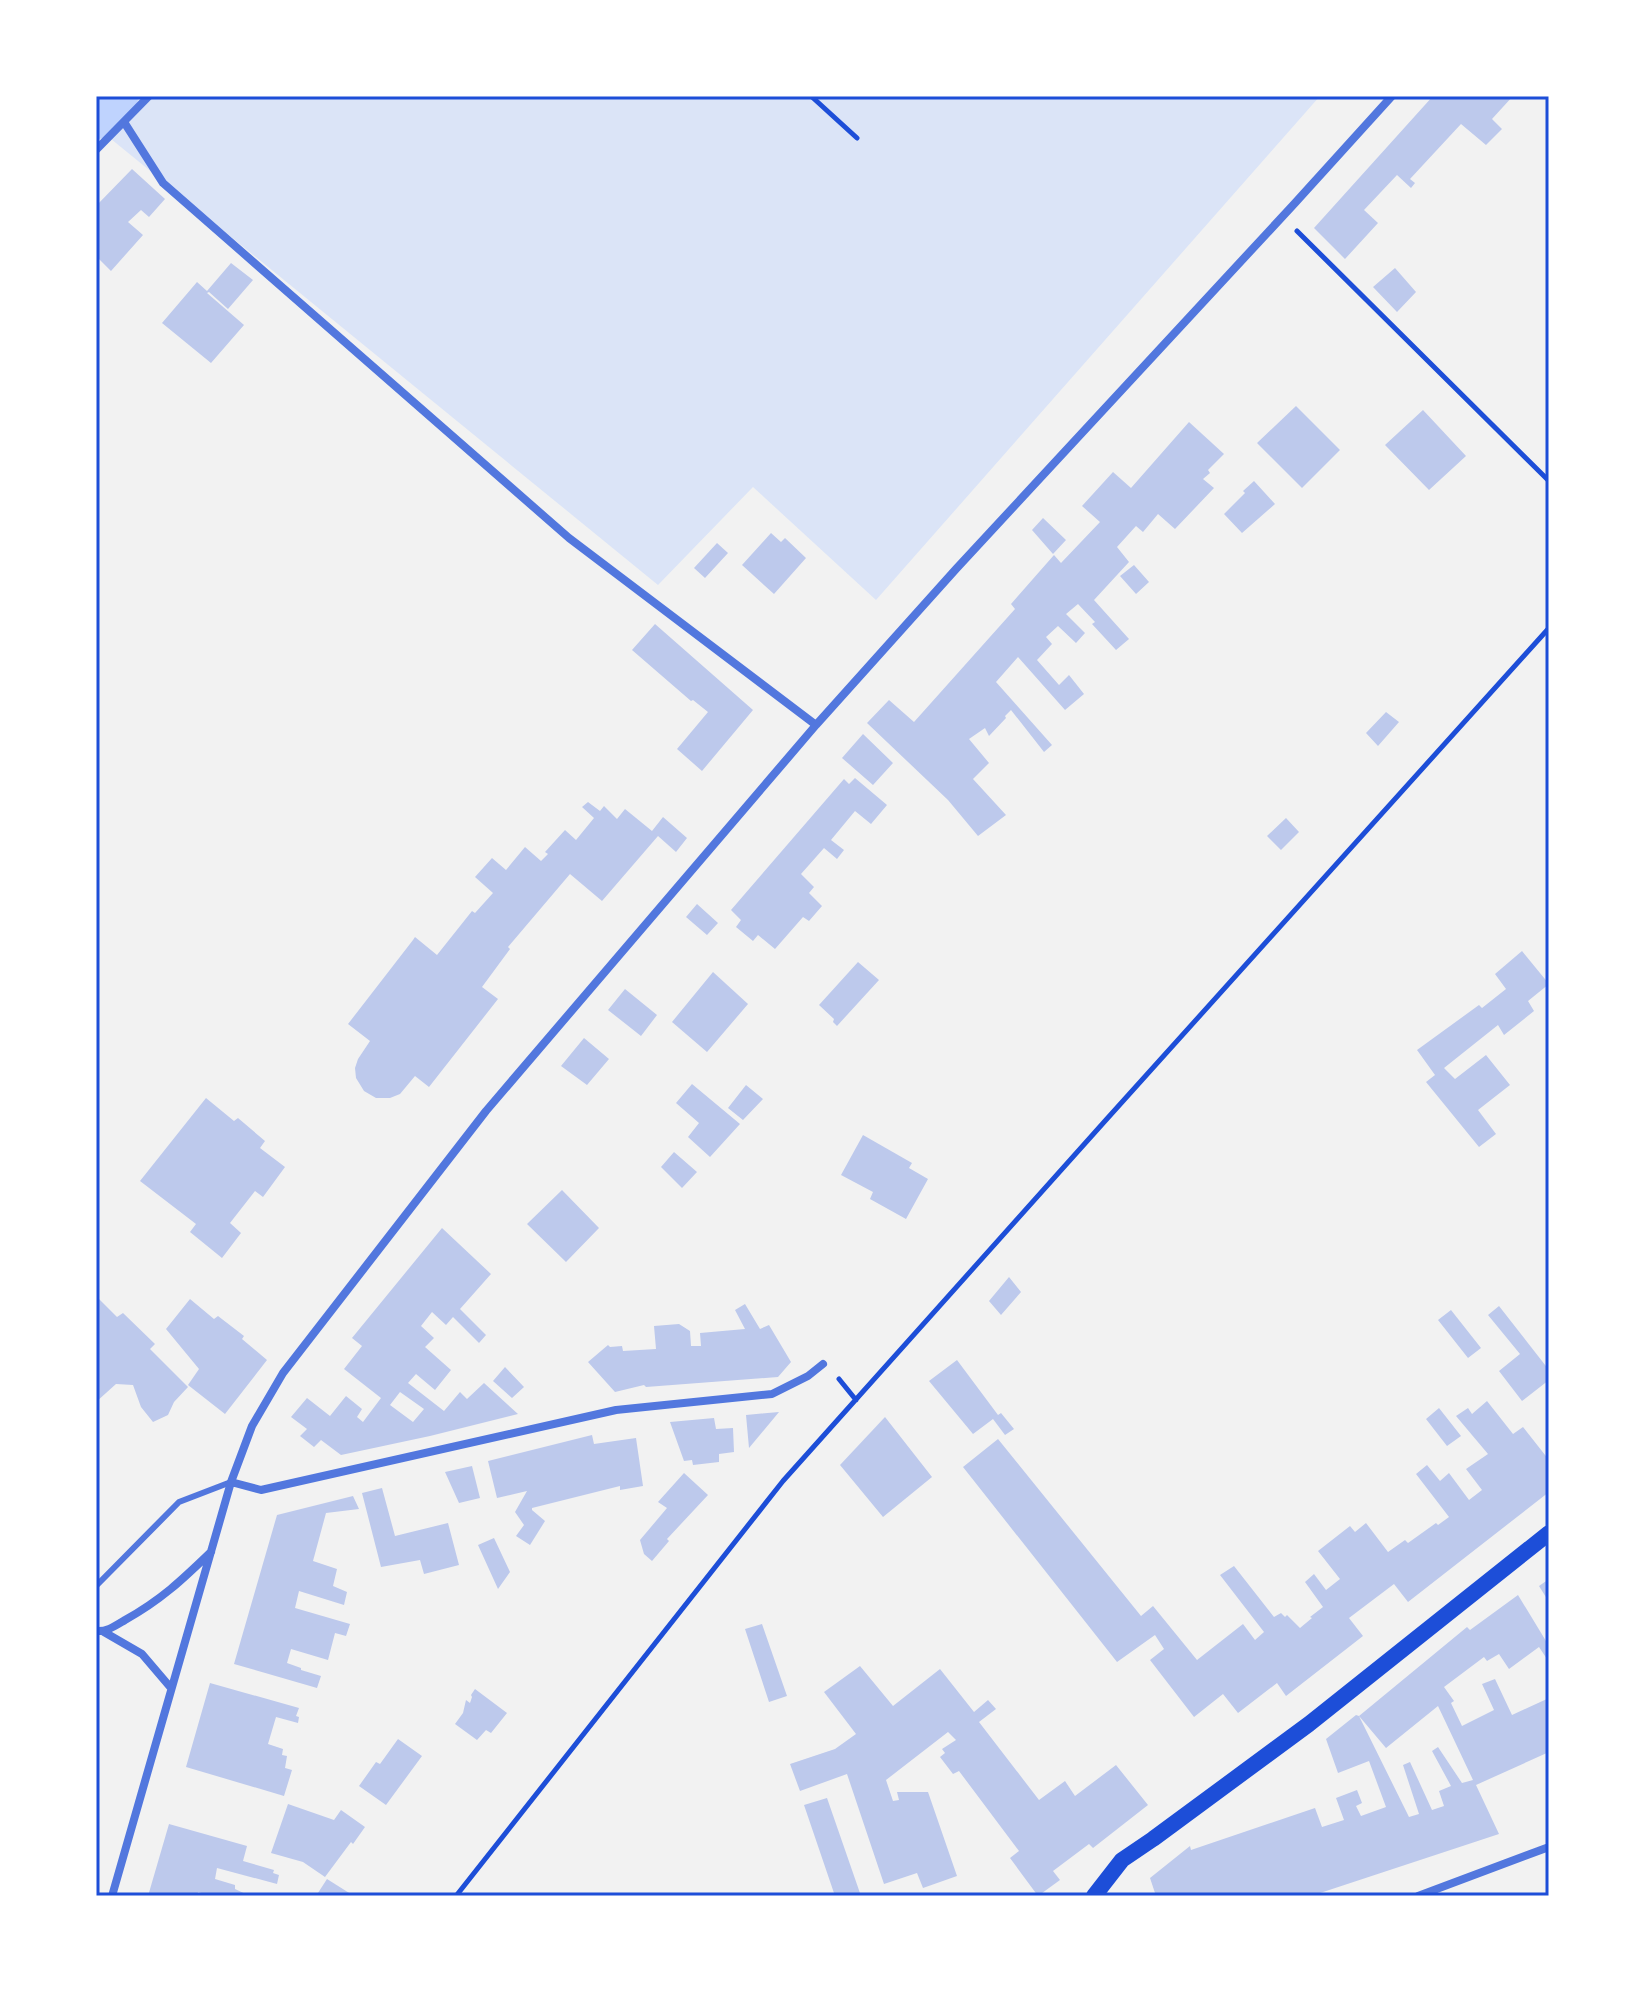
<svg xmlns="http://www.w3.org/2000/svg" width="1645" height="1992" viewBox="0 0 1645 1992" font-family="Helvetica,sans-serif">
<rect width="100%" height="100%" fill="#f2f2f2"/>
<path fill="#dbe4f7" d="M96,96H1320L876,600L753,487L658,585L100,130L96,134Z"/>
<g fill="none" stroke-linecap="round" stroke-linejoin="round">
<path stroke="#bfd3fe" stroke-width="70" d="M96,104L103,96"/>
</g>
<path fill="#bdc9ec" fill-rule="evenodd" d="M1433,96H1513L1492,119L1502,129L1486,145L1461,124L1410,179L1415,183L1411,188L1397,175L1364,210L1378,223L1345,259L1314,228Z
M132,169L165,199L149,217L141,210L128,222L143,235L111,271L96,256V206Z
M231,263L253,280L228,309L209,292L207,293L244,325L211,363L162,323L197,282L207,291Z
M1395,268L1416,292L1397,312L1373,287Z
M1296,406L1340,450L1302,488L1257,443Z
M1423,410L1466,456L1429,490L1385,445Z
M1189,422L1224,454L1208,470L1210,473L1203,479L1214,488L1175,529L1158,514L1143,532L1136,526L1117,547L1129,562L1094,600L1129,639L1116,650L1092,624L1095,622L1078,604L1066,614L1085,633L1076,643L1058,626L1046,637L1052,644L1037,660L1059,685L1069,675L1084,694L1065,710L1018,657L996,682L1052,745L1044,752L1011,710L1005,716L1006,718L989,736L985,728L969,739L989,763L973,779L1006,815L978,836L948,800L867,723L889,700L914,722L1015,609L1011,604L1054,555L1061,563L1100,522L1082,506L1113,472L1131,488Z
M1254,481L1275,504L1242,533L1224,514L1245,493L1243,491Z
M1043,518L1066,540L1053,554L1032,530Z
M771,533L781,542L785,538L806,558L774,594L742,565Z
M717,543L728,553L705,578L694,568Z
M1134,565L1149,582L1136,594L1120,576Z
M655,624L753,710L702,771L677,749L708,712L693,700L691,701L632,650Z
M1386,712L1399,722L1378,746L1366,733Z
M863,734L893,763L873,785L842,758Z
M855,778L887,805L871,824L855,811L831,840L844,850L837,859L824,848L801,874L814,887L809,893L822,906L809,921L803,917L775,949L758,935L753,941L736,927L741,920L731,910L844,779L849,784Z
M588,802L600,811L604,806L617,819L625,809L652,831L663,817L687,838L676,852L658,836L602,901L570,874L508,947L510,949L482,987L498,999L429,1087L415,1076L400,1094L390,1098H376L364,1091L356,1078L355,1068L358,1059L370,1041L348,1024L413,940L415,937L437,955L472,911L475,913L493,893L475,877L492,858L506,870L525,847L541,861L548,854L545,852L565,830L576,840L594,818L582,807Z
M1286,818L1299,832L1281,850L1267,836Z
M697,904L718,923L707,935L686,917Z
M1522,951L1549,984L1528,1001L1534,1011L1504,1035L1498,1025L1444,1068L1455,1079L1486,1055L1510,1085L1478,1110L1496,1134L1479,1147L1426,1082L1435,1075L1417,1050L1479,1005L1482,1008L1506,989L1495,974Z
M858,962L879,980L837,1026L833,1022L834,1019L819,1005Z
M713,972L748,1004L707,1052L672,1022Z
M625,989L657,1015L641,1036L608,1010Z
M584,1038L609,1059L587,1085L561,1066Z
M692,1084L740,1124L710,1157L688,1137L699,1123L676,1103Z
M746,1085L763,1099L743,1120L728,1108Z
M206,1098L234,1121L238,1118L265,1141L260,1148L285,1167L263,1197L255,1191L230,1223L241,1233L222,1258L190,1232L196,1224L140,1181Z
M863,1135L912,1163L909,1168L928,1179L906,1219L870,1199L873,1192L841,1175Z
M674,1152L697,1172L682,1188L661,1167Z
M562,1190L599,1228L566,1262L527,1224Z
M442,1228L491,1274L460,1309L486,1335L479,1343L453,1317L446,1325L432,1312L421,1326L434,1338L425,1347L451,1370L435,1390L416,1374L408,1383L444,1411L460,1392L467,1399L484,1383L518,1414L430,1436L341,1455L321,1440L314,1447L300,1436L307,1429L291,1417L307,1398L330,1416L346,1396L362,1409L357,1417L363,1422L381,1398L344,1369L362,1346L352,1338ZM400,1392L424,1409L413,1422L390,1405Z
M1009,1277L1021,1292L1001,1315L989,1301Z
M96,1296L117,1317L123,1313L155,1344L150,1349L188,1387L174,1402L168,1415L153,1422L141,1407L133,1385L116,1384L96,1402Z
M190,1299L214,1319L218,1316L244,1336L242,1339L267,1360L225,1414L188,1385L199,1369L166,1329Z
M745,1304L760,1329L769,1325L791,1362L778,1377L646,1387L644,1385L615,1392L588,1362L608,1345L610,1347L622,1346L623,1351L656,1349L654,1326L679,1324L690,1331L691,1346H701L700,1333L745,1329L735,1310Z
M1499,1306L1549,1370V1380L1522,1401L1499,1371L1520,1354L1488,1315Z
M1451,1310L1481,1348L1468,1358L1438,1320Z
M957,1360L998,1415L1001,1413L1014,1429L1005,1435L993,1419L973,1434L929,1381Z
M505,1367L524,1387L512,1398L493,1381Z
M1487,1401L1513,1434L1523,1427L1549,1460V1492L1408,1602L1394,1584L1349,1618L1363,1636L1286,1696L1277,1683L1238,1713L1223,1694L1194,1717L1150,1660L1164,1649L1155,1635L1117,1662L963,1467L998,1439L1141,1616L1153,1606L1197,1660L1243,1624L1255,1640L1264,1632L1220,1575L1234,1566L1274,1617L1281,1613L1285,1617L1287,1615L1300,1628L1312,1618L1310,1617L1323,1607L1305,1582L1314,1574L1326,1590L1340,1579L1318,1551L1350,1526L1355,1532L1366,1523L1388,1552L1405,1540L1408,1543L1436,1523L1438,1525L1449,1517L1416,1474L1427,1465L1440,1481L1449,1473L1469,1500L1482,1490L1466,1469L1488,1454L1456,1416L1468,1408L1472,1414Z
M1439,1408L1461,1436L1447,1446L1426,1419Z
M779,1412L749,1448L746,1415Z
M885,1417L932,1477L883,1517L840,1465Z
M714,1418L716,1429L733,1428L734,1452L719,1454V1462L693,1465L692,1460L684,1461L670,1422Z
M592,1435L594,1444L636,1438L643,1486L620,1490V1486L532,1508V1510L545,1521L530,1545L516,1536L524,1525L515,1512L527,1491L497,1498L488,1461Z
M472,1466L480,1498L459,1503L445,1472Z
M684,1473L708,1495L667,1539L669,1541L652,1561L644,1554L640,1540L667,1508L658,1502Z
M382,1488L395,1536L448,1523L459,1565L424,1574L420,1560L381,1567L362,1493Z
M353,1496L359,1509L326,1513L313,1561L337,1569L333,1586L347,1592L344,1605L299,1591L295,1608L350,1624L346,1636L335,1633L328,1660L291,1649L287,1663L301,1668V1670L321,1676L317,1688L234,1664L277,1515Z
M494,1538L510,1572L498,1589L478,1545Z
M1549,1579V1602L1539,1586Z
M1518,1595L1549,1646V1662L1539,1647L1509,1669L1499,1654L1487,1661L1484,1657L1444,1687L1454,1701L1451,1703L1462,1726L1494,1710L1482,1684L1495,1679L1512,1715L1549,1698V1752L1476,1785L1499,1834L1311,1896H1156L1150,1878L1190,1846L1191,1850L1315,1808L1322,1827L1344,1820L1336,1798L1357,1790L1362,1803L1356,1806L1361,1816L1386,1807L1369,1761L1338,1773L1326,1739L1356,1715L1359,1716L1467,1627L1470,1630ZM1438,1706L1473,1780L1462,1783L1438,1747L1432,1751L1451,1786L1439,1791L1444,1806L1432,1810L1410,1762L1403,1765L1419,1814L1409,1817L1359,1716L1386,1748Z
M762,1624L787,1696L769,1702L745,1629Z
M860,1666L893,1706L940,1669L974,1712L988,1700L996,1709L979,1722L1039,1800L1065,1781L1075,1796L1116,1765L1148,1805L1093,1848L1089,1844L1053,1871L1060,1880L1038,1896L1010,1858L1019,1851L959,1771L953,1774L940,1757L945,1753L942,1749L956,1740L948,1732L886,1780L893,1801L899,1800L897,1792H928L957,1876L923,1888L917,1873L884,1884L847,1774L800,1791L790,1764L835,1749L856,1734L824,1692Z
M210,1683L299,1708L296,1716L299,1717L298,1723L276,1717L268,1744L283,1749L282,1755L287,1756L285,1768L292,1770L284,1796L186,1767Z
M475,1689L507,1713L491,1733L486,1730L477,1740L455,1724L463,1713L466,1700L470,1703L472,1697L471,1695Z
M398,1739L422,1756L386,1805L359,1786L376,1762L380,1764Z
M827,1798L861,1896H835L804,1805Z
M288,1804L334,1820L341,1810L365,1827L353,1844L351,1842L325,1877L303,1862L271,1853Z
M169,1824L247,1846L243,1861L274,1870L273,1873L279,1875L277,1884L217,1868L215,1879L235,1885V1889L250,1896H212L198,1892L197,1896H148Z
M327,1879L354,1896H316Z"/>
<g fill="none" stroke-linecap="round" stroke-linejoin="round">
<path stroke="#1d4ed8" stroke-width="5" d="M811,96L857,138
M1297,231L1549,481
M839,1379L856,1400
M456,1896L783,1481L1105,1121L1549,628"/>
<path stroke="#5277de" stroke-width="6" d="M96,1586L179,1502L231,1482"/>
<path stroke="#5277de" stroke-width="8" d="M124,122L163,183L569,538L816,725
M96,150L149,96
M231,1482L261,1490L616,1410L772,1394L808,1376L823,1364
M96,1631C107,1632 115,1626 125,1620C161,1600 182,1580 211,1552
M104,1632L142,1654L171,1688
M112,1896L231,1482L252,1426L283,1373L486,1111L816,725L956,569L1295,203L1392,96
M1418,1896L1549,1847"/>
<path stroke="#1d4ed8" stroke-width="16" d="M1094,1896L1122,1860L1153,1839L1309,1724L1549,1533"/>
</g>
<rect width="1645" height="1992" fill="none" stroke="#ffffff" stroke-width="196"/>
<rect x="98" y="98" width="1449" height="1796" fill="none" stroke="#1d4ed8" stroke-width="3"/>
</svg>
